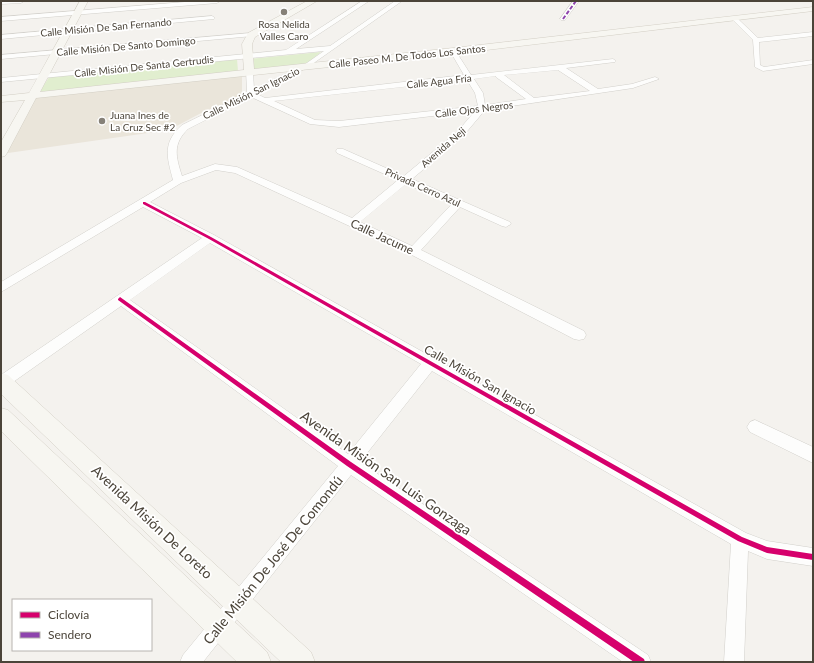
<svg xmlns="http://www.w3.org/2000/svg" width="814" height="663" viewBox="0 0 814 663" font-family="Lato,sans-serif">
<rect width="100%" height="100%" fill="#f4f2ee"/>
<path fill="#eae5da" d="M242,75V97L205,111L169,130L1,154L29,97Z"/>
<path fill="#e1eecf" d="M321,52L307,64L248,70L249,59Z
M237,59L238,71L39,92L50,76Z"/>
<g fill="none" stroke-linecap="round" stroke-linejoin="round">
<defs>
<path id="street" d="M1,1H24L21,3L1,4Z
M197,1H220L217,3L1,21V17Z
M362,1H369L296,49L330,46L395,1H402L308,67L257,94L265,98L464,75L450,51L453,49L455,50L471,75L613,59L616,61L615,62L566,68L598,89L632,84L655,77L659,79L633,88L485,110L464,135L412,179L510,222L511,224L506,227L502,226L460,207L421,250L584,331L586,335L584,339L579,340L574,339L410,254L235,173L216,170L181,183L150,202L214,235L746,533L767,541L813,548V566L767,559L748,551L744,662H724L731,544L432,371L360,462L648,655L651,662H623L351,475L203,662H180L183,655L338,466L121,306L6,387L1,389V375L202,238L143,207L1,292V282L173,180C167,157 162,143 182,125L247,93L246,70H252L253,72L254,89L304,65L324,51L1,82V78L286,50ZM558,70L590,91L534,98L504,75ZM496,76V77L526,99L485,105L483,93L474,79ZM467,80L475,93L478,106L339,121L315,120L274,101ZM251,97L310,124L339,127L475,111L458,131L404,176L343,149H337L336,151L337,153L398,180L352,218L237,167L215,164L182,176C176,157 172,144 188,129ZM406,184L452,204L412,246L360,222ZM210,243L421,364L348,454L130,300Z
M573,1H579L565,20H561L560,19Z
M212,16L215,18L214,19L1,39V35Z
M733,18H737L758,38L813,32V36L759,42L760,65L764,67L813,60V64L763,71L755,67L753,40L733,20Z
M251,33L254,35L253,36L1,59V55Z
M755,420L813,447V463L750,432L747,427L750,422Z"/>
<path id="secondary" d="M80,1H88L40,92L244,70L242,44L248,33L307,1H317L255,37L252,44L254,69L453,48L813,7V11L453,54L36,98L7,153L5,156L1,157V142L25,100L1,102V96L29,93Z
M1,373L8,375L311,652L315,662H281L1,394Z
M1,408L8,410L267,652L271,662H237L1,431Z"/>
</defs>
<use href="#street" stroke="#d2d0cb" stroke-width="1"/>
<use href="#secondary" stroke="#d3cfc5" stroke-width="1"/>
<use href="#street" fill="#fdfdfc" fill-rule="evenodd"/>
<use href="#secondary" fill="#f7f6f1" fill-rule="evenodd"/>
<path stroke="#8e44ad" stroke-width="2" stroke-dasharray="4 2" stroke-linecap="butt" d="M563,19L576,1"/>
<defs>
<path id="cycleway" d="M143,202H145L211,237L742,537L767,547L813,554V560L767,553L738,541L209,239L143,204Z
M120,297L351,462L644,659L645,662H634L347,466L118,300V299Z"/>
</defs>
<use href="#cycleway" stroke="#fff" stroke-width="3"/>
<use href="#cycleway" fill="#d6006c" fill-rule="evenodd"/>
</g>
<g fill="#868178" stroke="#fff" stroke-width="1.5">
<circle cx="284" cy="12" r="4"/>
<circle cx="102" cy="121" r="4"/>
</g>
<g text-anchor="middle" stroke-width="3.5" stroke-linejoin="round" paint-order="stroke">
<g font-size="10" fill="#4b4439" stroke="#fff">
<text x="284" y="28">Rosa Nelida<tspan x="284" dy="12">Valles Caro</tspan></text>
<text x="110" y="119" text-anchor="start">Juana Ines de<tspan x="110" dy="12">La Cruz Sec #2</tspan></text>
</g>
<g font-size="10" fill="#4b4439" stroke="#fff">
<text transform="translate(106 27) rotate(-5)" y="4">Calle Misión De San Fernando</text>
<text transform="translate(126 46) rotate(-5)" y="4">Calle Misión De Santo Domingo</text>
<text transform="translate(407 56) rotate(-6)" y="4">Calle Paseo M. De Todos Los Santos</text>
<text transform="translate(144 66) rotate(-6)" y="4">Calle Misión De Santa Gertrudis</text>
<text transform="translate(439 81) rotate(-6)" y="4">Calle Agua Fría</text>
<text transform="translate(251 93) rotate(-26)" y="4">Calle Misión San Ignacio</text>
<text transform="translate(474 109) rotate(-7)" y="4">Calle Ojos Negros</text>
<text transform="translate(443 147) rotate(-41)" y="4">Avenida Neji</text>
<text transform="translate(423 187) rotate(24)" y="4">Privada Cerro Azul</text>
</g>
<g font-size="12" fill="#4b4439" stroke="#fff">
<text transform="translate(382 237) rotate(25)" y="4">Calle Jacume</text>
<text transform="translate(480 380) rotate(30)" y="4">Calle Misión San Ignacio</text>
</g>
<g font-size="14" fill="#4b4439" stroke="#fff">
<text transform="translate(386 473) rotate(35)" y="5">Avenida Misión San Luis Gonzaga</text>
<text transform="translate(152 522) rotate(43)" y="5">Avenida Misión De Loreto</text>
<text transform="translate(273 560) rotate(-51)" y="5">Calle Misión De José De Comondú</text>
</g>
</g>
<rect width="814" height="663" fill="none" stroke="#4b4439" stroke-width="4"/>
<rect x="12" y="599" width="140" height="52" fill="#ffffff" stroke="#b7b4b0"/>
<rect x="20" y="612" width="20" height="6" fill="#d6006c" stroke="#b7b4b0"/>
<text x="48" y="619" font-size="12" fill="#4b4439">Ciclovía</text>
<rect x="20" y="632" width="20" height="6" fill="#8e44ad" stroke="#b7b4b0"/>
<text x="48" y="639" font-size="12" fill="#4b4439">Sendero</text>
</svg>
